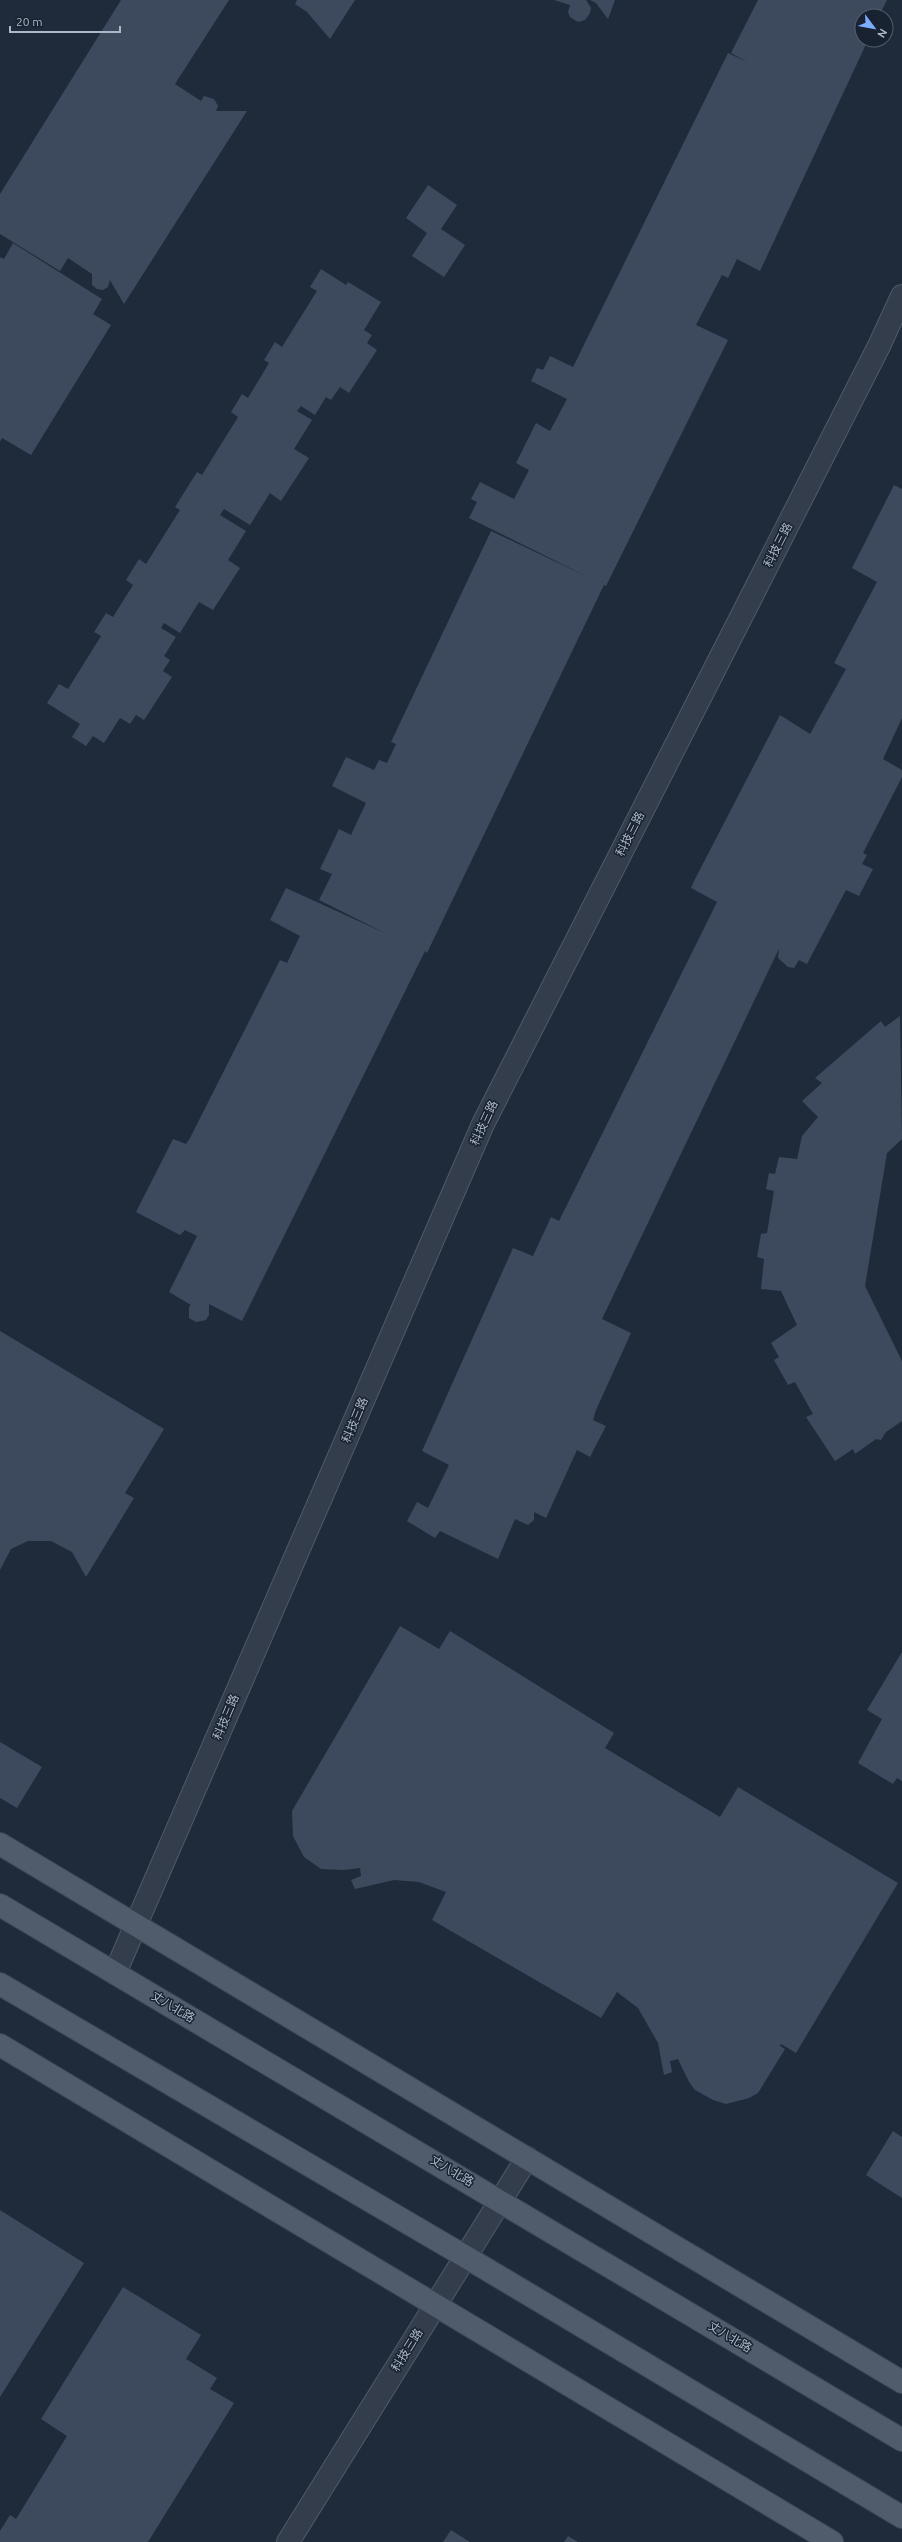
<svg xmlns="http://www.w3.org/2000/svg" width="902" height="2542" viewBox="0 0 902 2542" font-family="Ubuntu,'Noto Sans SC',sans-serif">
<rect width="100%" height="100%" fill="#1f2b3b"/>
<path fill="#3d4a5e" d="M121,0H229L175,84L201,101L204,96L214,99L218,106L216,111H247L124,304L110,280L108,287L103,290L97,289L92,285V274L68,258L60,271L0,234V194Z
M297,0H355L330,39L307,12L295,4Z
M554,0H586L591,8L590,13L585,20L578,22L570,17L568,12L570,5Z
M590,0H615L608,19L596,3Z
M758,0H887L879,16H862V40H868L760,271L737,259L728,278L722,275L696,325L728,340L606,586L604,585L427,953L425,951L242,1321L209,1304V1315L206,1320L196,1322L189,1318V1307L191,1305L169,1292L197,1236L185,1230L180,1235L136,1212L173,1139L186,1144L190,1138L280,960L287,963L300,936L270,920L286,888L387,934L319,900L332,874L320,869L339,829L351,835L366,803L332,786L346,757L374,770L379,760L387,763L396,744L391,742L491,531L590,578L469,518L477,502L471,499L480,482L514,499L529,470L516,463L536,423L550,431L567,399L531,381L537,368L543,370L550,356L573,367L728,53L747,62L731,53Z
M428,185L457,205L441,229L465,245L444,277L412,256L427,233L406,218Z
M13,243L102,299L93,314L111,325L31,455L2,438L0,442V257L4,259Z
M321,269L346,285L348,282L381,302L364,330L372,335L367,343L377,350L349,393L340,387L331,400L326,397L315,415L301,406L297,411L312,420L294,449L309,458L281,501L270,493L250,525L224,509L220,515L246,531L228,560L240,568L213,610L199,602L180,633L164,623L161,628L176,637L164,656L170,660L163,671L172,677L144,720L136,715L130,724L120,718L104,743L93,736L86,746L72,737L80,724L47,703L59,684L68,689L101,636L94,632L106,613L113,617L133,585L126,580L139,559L146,564L180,510L175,507L197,472L202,475L238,417L231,412L242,394L248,398L269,363L264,360L275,342L282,347L317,291L310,287Z
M894,485L902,489V718L883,759L902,770V777L863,853L867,855L862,864L873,869L859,896L846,890L807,964L799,960L794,968L788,967L778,958L779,949L777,953L602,1319L631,1333L596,1410L593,1420L606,1426L590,1457L577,1450L546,1518L534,1512V1520L528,1525L515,1519L498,1559L440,1531L435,1538L407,1521L417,1502L428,1508L449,1465L422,1451L513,1248L533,1256L551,1217L559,1221L717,902L691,888L693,883L780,715L810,734L846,669L834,663L877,582L852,568Z
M900,1016L902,1139L887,1153L865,1286L902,1361V1421L886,1432L881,1440L876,1439L855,1454L853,1449L835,1461L806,1417L813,1414L795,1382L788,1385L774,1360L779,1357L771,1343L797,1325L781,1291L761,1289L764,1259L757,1257L761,1234L767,1233L774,1191L766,1189L769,1173L775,1174L779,1157L797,1159L802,1136L818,1117L802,1101L822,1083L815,1078L881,1021L885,1027Z
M0,1331L164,1429L125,1493L134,1498L86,1577L72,1552L51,1541H28L11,1549L0,1570Z
M400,1626L439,1649L450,1631L614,1733L605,1748L720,1817L738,1787L898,1883L796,2053L781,2044L780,2046L785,2049L758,2093L749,2098L726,2104L713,2100L695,2090L689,2082L678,2059L670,2061L672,2072L664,2075L658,2043L638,2008L617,1992L601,2018L596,2015L432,1920L446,1892L419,1882L394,1880L355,1889L351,1880L361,1876L360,1868L344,1870L321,1869L304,1857L293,1836L292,1811Z
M902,1652V1781L897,1778L893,1784L858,1763L882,1719L867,1710Z
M0,1742L42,1767L17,1808L0,1798Z
M893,2131L902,2137V2198L866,2175Z
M0,2210L84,2263L0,2397Z
M123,2287L201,2335L186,2359L217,2378L210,2389L234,2403L148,2542H0V2531L10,2515L16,2519L67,2436L41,2419Z
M451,2530L470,2542H443Z
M568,2536L578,2542H564Z"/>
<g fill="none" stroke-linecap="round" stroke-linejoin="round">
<defs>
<path id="minor" d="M115,1973L483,1124L879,346L902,296
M288,2542L527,2158"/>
<path id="major" d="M0,1844L902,2382
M0,1905L902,2440
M0,1984L466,2257L902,2517
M0,2045L832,2542"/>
</defs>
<use href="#minor" stroke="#505a69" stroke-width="24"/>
<use href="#major" stroke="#3c4655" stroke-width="24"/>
<use href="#minor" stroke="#333d4b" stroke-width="22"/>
<use href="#major" stroke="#505c6c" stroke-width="22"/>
</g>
<g text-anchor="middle" stroke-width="3" stroke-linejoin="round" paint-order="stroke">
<g font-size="12" fill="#adb7c8" stroke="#182230">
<text transform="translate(778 545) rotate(-63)" y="4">科技三路</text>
<text transform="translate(630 834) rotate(-63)" y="4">科技三路</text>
<text transform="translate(484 1123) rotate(-65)" y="4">科技三路</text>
<text transform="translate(355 1420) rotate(-67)" y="4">科技三路</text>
<text transform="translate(226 1717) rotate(-67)" y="4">科技三路</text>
<text transform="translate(173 2007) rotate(31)" y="4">丈八北路</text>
<text transform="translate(452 2171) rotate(31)" y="4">丈八北路</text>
<text transform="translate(730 2337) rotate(31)" y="4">丈八北路</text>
<text transform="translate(407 2350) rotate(-58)" y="4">科技三路</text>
</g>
</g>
<g transform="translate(874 28) rotate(122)"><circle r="19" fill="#182230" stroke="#545e6d"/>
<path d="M0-3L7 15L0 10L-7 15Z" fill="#7bacff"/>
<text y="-6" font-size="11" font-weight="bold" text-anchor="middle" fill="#adb7c8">N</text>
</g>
<path d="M10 26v6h110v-6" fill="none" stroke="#adb7c8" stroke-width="2"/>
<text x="16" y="26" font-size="12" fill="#adb7c8" stroke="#182230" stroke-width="3" paint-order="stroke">20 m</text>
</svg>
